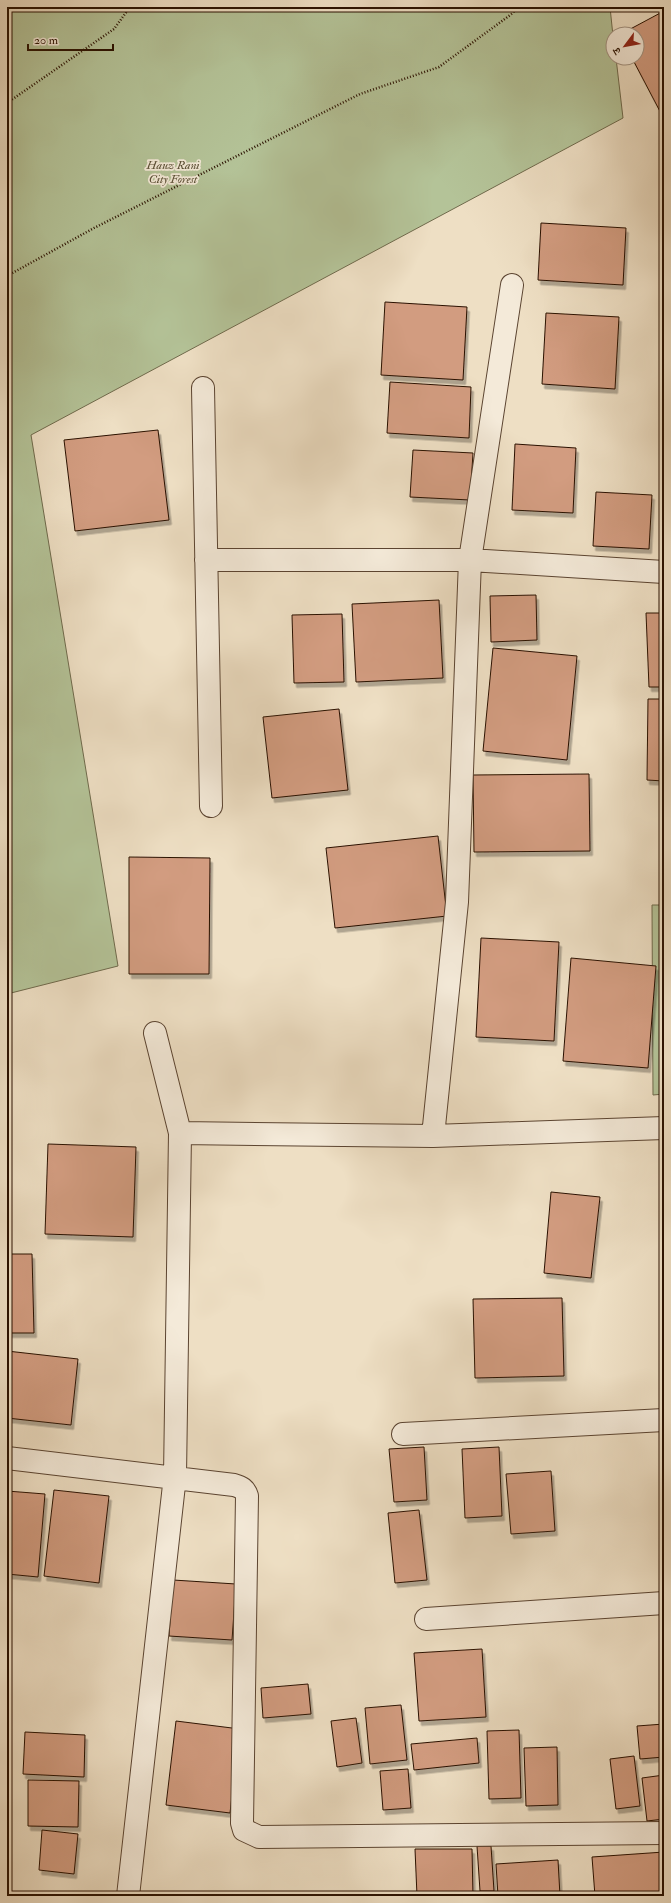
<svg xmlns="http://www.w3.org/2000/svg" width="671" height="1903" viewBox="0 0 671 1903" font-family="'IM FELL Double Pica','Noto Serif Devanagari',serif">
<defs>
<filter id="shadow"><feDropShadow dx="2.5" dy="4.5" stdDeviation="0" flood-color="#0004"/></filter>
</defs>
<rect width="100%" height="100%" fill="#eedfc4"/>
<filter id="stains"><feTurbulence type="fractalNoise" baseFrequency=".005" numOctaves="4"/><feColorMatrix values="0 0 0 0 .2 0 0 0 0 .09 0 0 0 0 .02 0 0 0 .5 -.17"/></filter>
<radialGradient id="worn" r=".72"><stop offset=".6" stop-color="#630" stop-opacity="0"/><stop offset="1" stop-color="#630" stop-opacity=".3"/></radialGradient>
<path fill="#b4c398" stroke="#6f6a4c" d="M7,7H610L613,36V58H616L623,118L31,435L118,966L7,994Z
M652,905H664V1094L653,1095Z"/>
<path fill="#d29c80" stroke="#2a1100" filter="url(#shadow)" d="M664,11V119L632,58H637V34H621Z
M541,223L626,228L623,285L538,280Z
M385,302L467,307L463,380L381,375Z
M546,313L619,317L615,389L542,384Z
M390,382L471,387L469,438L387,433Z
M158,430L169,520L75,531L64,440Z
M515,444L576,448L573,513L512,510Z
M413,450L473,453L470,500L410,497Z
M596,492L652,495L649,549L593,546Z
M536,595L537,640L491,642L490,596Z
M439,600L443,678L356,682L352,604Z
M646,613H664V687H649Z
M342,614L344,682L294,683L292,615Z
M493,648L577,656L567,760L483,751Z
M648,699H664V781L647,780Z
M339,709L348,790L272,798L263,717Z
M589,774L590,851L474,852L473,775Z
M438,836L447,916L335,928L326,848Z
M129,857L210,858L209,974H129Z
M481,938L559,942L554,1041L476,1037Z
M571,958L656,966L648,1068L563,1061Z
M48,1144L136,1147L133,1237L45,1234Z
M551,1192L600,1197L591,1278L544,1273Z
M7,1254H32L34,1333H7Z
M562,1298L564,1376L475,1378L473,1299Z
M7,1351L78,1359L71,1425L7,1418Z
M424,1447L427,1500L394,1502L389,1449Z
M499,1447L502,1516L465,1518L462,1449Z
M551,1471L555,1531L511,1534L506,1474Z
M54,1490L109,1496L99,1583L44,1576Z
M7,1491L45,1494L38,1577L7,1574Z
M419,1510L427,1580L395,1583L388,1513Z
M173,1580L236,1584L232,1640L169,1636Z
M482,1649L486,1717L419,1721L414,1653Z
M308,1684L311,1714L263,1718L261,1688Z
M401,1705L407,1760L370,1764L365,1708Z
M356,1718L362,1763L337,1767L331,1721Z
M176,1721L240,1729L230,1813L166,1805Z
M664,1724V1757L640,1759L637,1726Z
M519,1730L521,1798L489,1799L487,1731Z
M25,1732L85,1735L84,1777L23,1774Z
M477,1738L479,1763L414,1770L411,1744Z
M557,1747L558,1805L526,1806L524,1748Z
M634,1756L640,1806L616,1809L610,1759Z
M408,1769L411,1808L383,1810L380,1771Z
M664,1775V1819L647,1821L642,1778Z
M28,1780L79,1781L78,1827L28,1826Z
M42,1830L78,1834L74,1874L39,1870Z
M477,1846H491L494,1891H480Z
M415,1849H472L473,1896H417Z
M664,1852V1896H595L592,1857Z
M558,1860L560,1896H498L496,1864Z"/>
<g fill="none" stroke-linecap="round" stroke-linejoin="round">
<defs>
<path id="street" d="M203,388L211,806
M206,560H470L664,572
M180,1133L433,1136L664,1128
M433,1136L457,902L470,560L512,285
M403,1434L664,1420
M7,1458L234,1485C241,1487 245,1489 247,1496L242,1823L244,1830L259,1837L664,1833
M426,1619L664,1603
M128,1896L175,1476L180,1133L155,1033"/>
</defs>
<use href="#street" stroke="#5b4431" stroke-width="24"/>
<path stroke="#2a1100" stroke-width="2.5" stroke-dasharray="1 2" stroke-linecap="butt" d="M7,103L114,29L130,7
M7,276L94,228L360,94L439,67L513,13L516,7"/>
<use href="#street" stroke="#f4ead9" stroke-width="22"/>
</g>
<g text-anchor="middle" stroke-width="3.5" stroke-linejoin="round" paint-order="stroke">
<g font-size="12" font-style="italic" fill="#5a4f35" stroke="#f4ead9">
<text x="173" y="169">Hauz Rani<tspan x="173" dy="14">City Forest</tspan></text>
</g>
</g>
<rect width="671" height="1903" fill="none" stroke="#eedfc4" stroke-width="24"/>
<rect x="8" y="8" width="655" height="1887" fill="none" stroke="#2a1100" stroke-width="2"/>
<rect x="12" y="12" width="647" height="1879" fill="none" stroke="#2a1100"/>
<g transform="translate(625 46) rotate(238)"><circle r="19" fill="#f4ead9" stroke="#a39382"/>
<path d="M0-3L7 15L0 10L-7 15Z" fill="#8f2418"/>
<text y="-6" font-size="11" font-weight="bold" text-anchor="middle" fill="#2a1100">उ</text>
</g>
<path d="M28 44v6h85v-6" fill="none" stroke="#2a1100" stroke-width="2"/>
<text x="34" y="44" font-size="12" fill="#2a1100" stroke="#f4ead9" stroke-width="3" paint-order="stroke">20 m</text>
<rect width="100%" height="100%" filter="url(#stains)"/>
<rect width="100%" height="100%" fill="url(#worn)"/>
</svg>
